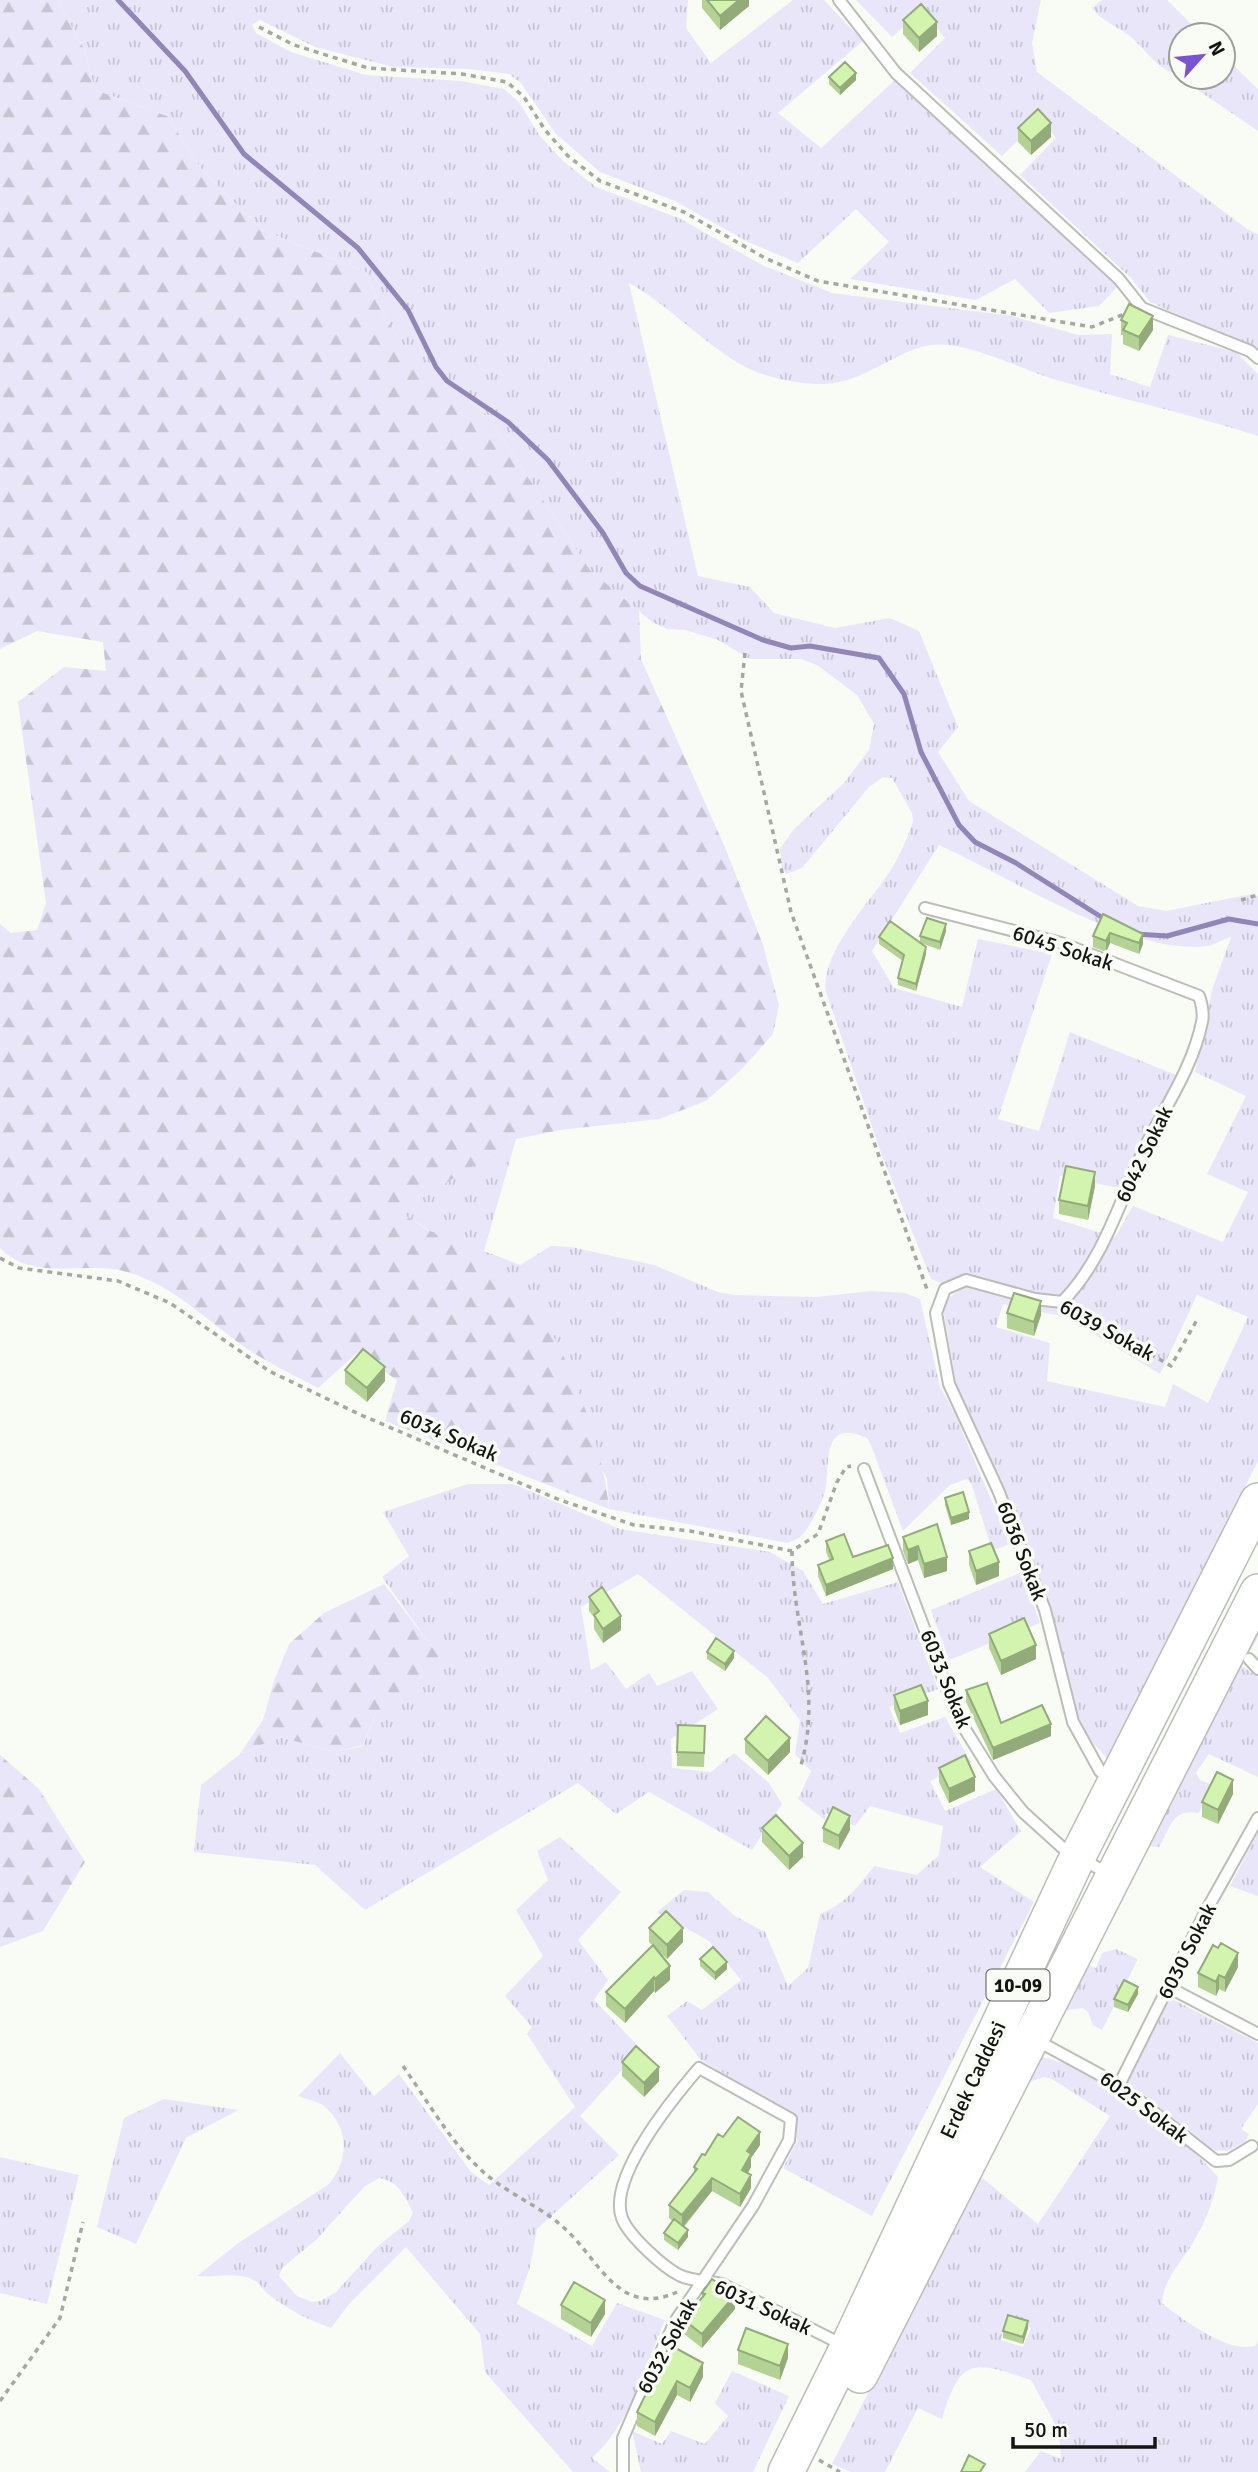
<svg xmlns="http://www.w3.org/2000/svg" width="1258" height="2472" viewBox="0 0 1258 2472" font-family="Signika,sans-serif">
<defs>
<pattern id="grass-tufts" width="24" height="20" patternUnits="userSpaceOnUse" patternTransform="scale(1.75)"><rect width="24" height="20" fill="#e9e6f9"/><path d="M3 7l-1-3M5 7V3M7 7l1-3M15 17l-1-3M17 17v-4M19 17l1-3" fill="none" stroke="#c7c4d4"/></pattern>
<pattern id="forest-firs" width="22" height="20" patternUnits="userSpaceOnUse" patternTransform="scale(1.75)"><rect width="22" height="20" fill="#e9e6f9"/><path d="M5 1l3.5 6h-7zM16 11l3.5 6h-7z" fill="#c7c4d4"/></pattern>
</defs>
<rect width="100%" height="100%" fill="#f8fcf4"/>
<path fill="url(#grass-tufts)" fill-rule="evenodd" d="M57,0H688L686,28L711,63L793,0H824L863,41L778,113L821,148L894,81L1118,286L1099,306L1049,313L1015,279L976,300L850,279L889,242L856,209L798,263L748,242L675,201L600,172L556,134L521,83L509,74L469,69L393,67L315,47L260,20L252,25L256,33L291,52L366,75L461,81L504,89L519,102L539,135L563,161L596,187L681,219L762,265L832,293L1012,316L1078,335L1112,334L1110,374L1150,387L1168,335L1236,352L1258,374V436C1190,414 1121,399 1053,379C1021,369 965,340 931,345C904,349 879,369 853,378C826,389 792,383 765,375C720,362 671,305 629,283L698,576L750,587L774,613L835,628L890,618L919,631L958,727L938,752L969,801L1138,906L1166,911L1252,894L1258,896V1461L1109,1760L1089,1739L1075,1709L993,1467L956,1384L943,1308L947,1299L960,1290L931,1279L880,1150L826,992C820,958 862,910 881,884C895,866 906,843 913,821L912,813L892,778L883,777L869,787L802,868L786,874L782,867L780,849L794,829L844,783L869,750L874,724L857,695L817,665L801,659H750L718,640L685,630L667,629L652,622L590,570L483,410L426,380L383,314L366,272L262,230L202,170L167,116L95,90L84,49ZM939,845C1008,876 1131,956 1207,946C1215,945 1223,939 1231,937L1212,990L1195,1072L1246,1096L1207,1174L1248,1192L1223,1242L1133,1206L1115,1237L1053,1218L1060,1176L1119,1188L1176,1075L1070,1032L1039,1131L998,1119L1052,954L978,939L962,1007L894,988L872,951ZM1197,1295L1248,1317L1208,1403L1173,1384L1165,1407L1047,1381L1050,1343L996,1327L1003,1304L1066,1317L1160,1374Z
M856,0H1041L1032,43L1037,72L1247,229L1258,234V351L1150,302L1131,278L1020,175L1056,138L1040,119L1002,156L910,73L945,38L922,11L892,37Z
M1102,0H1167L1202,35H1181V77H1223V55L1258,89V131L1173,73C1152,65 1145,47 1127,34C1114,25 1102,21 1092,8Z
M516,1139L484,1251L520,1265L551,1246L571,1247L654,1265L718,1292L734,1295L818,1297L870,1291L905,1293L920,1299L940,1387L954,1412L1010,1544L992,1551L972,1485L967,1479L950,1485L903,1531L871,1445L867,1438C819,1416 831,1468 825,1491C822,1503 810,1527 802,1535C799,1539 792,1541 787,1543L609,1509L607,1479L507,1276L399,1212Z
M468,1484H513L620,1529L770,1552L803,1571L823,1604L898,1582L938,1689L889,1707L900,1733L945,1717L971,1762L930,1781L945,1811L996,1789L1021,1831L980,1867L1034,1902L872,2216L783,2168L797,2141L796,2116L701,2060L667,2016L687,2001L702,2010L741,1980L709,1941L657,1912L684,1890L708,1892L735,1916L765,1932L788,1986L808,1968L820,1914C845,1904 858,1887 874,1866L917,1875L939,1855L943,1826L870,1806L855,1826L826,1813L825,1820L798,1799L811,1771L795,1754L800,1720L768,1678L638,1574L581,1607L591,1670L606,1662L626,1689L649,1673L657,1686L692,1671L718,1709L671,1739L672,1768L711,1772L734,1753L769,1783L782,1804L752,1850L649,1792L616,1814L578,1783L365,1910L315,1865L194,1852L201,1785L240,1754L280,1737L335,1752L363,1746L376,1713L442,1661L382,1577L409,1556L383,1512Z
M1022,1572L1040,1623L949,1660L931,1610Z
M1258,1604V1637L1242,1666L1258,1677V1777L1209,1754L1196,1773L1200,1780L1210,1784L1199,1813C1172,1808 1171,1827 1159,1847L1149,1846L1087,1964L1096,1968L1102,1953L1116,1949L1138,1959L1102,2030L1093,2025L1088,2012L1083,2008L1068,2010L1062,2015Z
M1258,1832V1896L1230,1886Z
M560,1837L621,1892L578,1940L608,1980L594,2000L641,2049L580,2116L619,2155L537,2229L530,2267L517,2304L592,2346L617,2303L665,2320C645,2366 630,2424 592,2458L610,2472H573L485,2372L480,2334L406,2247L349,2304L331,2328C308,2320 287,2309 268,2294C264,2291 261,2285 257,2282C239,2270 217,2278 197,2276L237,2244L329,2184C349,2160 350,2128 324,2106C318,2101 306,2099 298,2096L340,2053L374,2096L399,2074L471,2172L489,2185L575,2107L527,2034L532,2027L505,1996L543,1956L516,1910L548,1880L537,1851ZM379,2178C399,2181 405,2197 413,2213L409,2221L377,2247L336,2292L321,2301L312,2302L297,2296L279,2276L282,2268L316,2240L364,2187Z
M1170,1998L1258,2043V2104L1241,2129L1249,2134L1246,2141L1227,2151L1211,2150L1127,2084Z
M1036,2055C1049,2059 1065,2062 1077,2069C1126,2096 1181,2134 1218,2177C1214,2199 1207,2219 1195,2239C1184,2260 1163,2278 1162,2303C1181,2319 1232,2356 1256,2345L1258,2339V2472H1025L1041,2451L1061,2459L1059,2431L1031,2380C972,2361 961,2356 942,2419L918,2408L885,2472H851L832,2464L979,2175L1038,2224L1110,2116L1052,2079L1044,2077L1023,2084ZM1008,2319L1031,2328L1023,2347L1001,2340Z
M164,2099L238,2110L186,2138L136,2244L97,2227L124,2118Z
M0,2157L79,2175L47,2304L0,2293Z
M732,2371L789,2396L753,2472H641L632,2431L662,2444L671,2431L705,2444L728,2416L715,2403Z"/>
<path fill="url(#forest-firs)" d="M0,0H57L84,49L95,90L167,116L202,170L262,230L366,272L383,314L426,379L483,410L590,570L639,611L641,659L727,852L763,945L779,1005L773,1034L742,1069L706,1101L659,1119L560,1130L516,1139L400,1212C433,1235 472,1251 505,1274C557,1311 605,1447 609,1509L385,1421L397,1380L357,1353L318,1388C298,1377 276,1367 257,1355C213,1328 179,1287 127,1272C86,1260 34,1283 0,1248V924L11,933L37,930L46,903L18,702L64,667L106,671L103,642L37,631L0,649Z
M384,1584L443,1661L376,1713L363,1745L335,1752L280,1737L240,1754L263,1720L274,1681L289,1644L324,1613Z
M0,1755L39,1789L85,1862L43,1931L0,1947Z"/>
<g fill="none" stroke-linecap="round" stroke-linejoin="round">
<path stroke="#9186b6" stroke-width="5" d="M118,0L185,71L244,154L358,248L408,310L436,367L447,381L508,422L548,460L603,533L626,573L640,586L763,640L791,648L810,646L879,658L904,694L921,752L959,825L975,842L1016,863L1106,920
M1136,934L1167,936L1229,919L1258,924"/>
<defs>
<path id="lane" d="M839,0L896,73L1119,279L1142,308L1250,351L1258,358
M925,908L1061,943L1199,996C1202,1005 1204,1013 1202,1022C1193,1066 1167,1104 1147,1143C1121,1196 1105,1259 1062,1302L1035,1299L966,1280L945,1289L936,1313L949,1384L998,1490L1045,1610L1073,1722L1100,1771L1110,1779
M864,1469L958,1718L994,1776L1023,1812L1065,1850L1109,1874
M1249,1659L1258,1669
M1168,1987L1258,2034
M1036,2040L1119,2085L1216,2161L1229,2160L1252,2146
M1119,2085L1206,1911L1258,1818
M623,2472V2438L651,2373L676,2320L753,2206L789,2140L791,2119L699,2068C674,2097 607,2178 622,2218C628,2235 663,2267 679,2275C690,2281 709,2281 722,2284L843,2345"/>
<path id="primary" d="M860,2375L1258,1592
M786,2472L848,2347L1077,1858L1258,1501"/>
</defs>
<use href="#lane" stroke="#babeb6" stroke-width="14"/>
<use href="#primary" stroke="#babeb6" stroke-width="38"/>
<path stroke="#a5a8a2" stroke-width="3.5" stroke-dasharray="5 5" stroke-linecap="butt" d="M259,27L294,45L368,68L462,74L507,82L524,97L545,130L568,156L600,181L684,212L765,258L818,281L1092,327L1127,313
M745,653L741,691L791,912L928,1292
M1241,900L1258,895
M0,1258L19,1268L118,1281L170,1303L269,1371L361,1415L560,1500L634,1525L690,1531L792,1551L818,1534L837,1482L846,1467L851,1466
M1073,1308L1171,1366L1198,1318
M792,1551C792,1626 823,1689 801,1765
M403,2066C429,2103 453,2147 488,2176C511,2195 541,2207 563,2227C599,2258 618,2319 677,2292
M0,2401L60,2318L83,2222
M819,2460L840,2472"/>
<use href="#lane" stroke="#fff" stroke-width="10"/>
<use href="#primary" stroke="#fff" stroke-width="35"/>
</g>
<path fill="#b5d296" d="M702,0H749V6L720,30L702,8Z
M903,20L937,36L919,52L903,34Z
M829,77L856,80L840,95L829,84Z
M1018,128L1051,137L1031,155L1018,142Z
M1121,320L1153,330L1139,351L1123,344V335H1121Z
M1103,914L1143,944L1139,954L1110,943L1106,952L1093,947V936Z
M946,931L940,950L921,943L926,954L916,991L898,985V978L903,961L879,944V937L920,943V936Z
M1095,1186L1088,1220L1059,1214V1200Z
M1007,1313L1041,1315L1034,1336L1007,1328Z
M345,1370L385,1381L367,1402L345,1384Z
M945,1498L969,1519L951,1525L945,1505Z
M937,1524L947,1571L924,1578L918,1560L908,1564L903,1551V1537Z
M826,1541L853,1557L893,1569L826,1596L818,1576V1565L830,1561L826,1552Z
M969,1551L999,1576L976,1585L969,1565Z
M589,1597L621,1630L603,1643L594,1629V1617L589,1611Z
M989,1634L1036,1659L1001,1675L989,1648Z
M707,1652L734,1658L725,1671L707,1659Z
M966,1690L1001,1723L1051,1736L993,1760L966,1702Z
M894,1695L928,1715L900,1725L894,1709Z
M745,1739L790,1752L768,1775L745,1753Z
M705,1740L704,1767L677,1766V1752Z
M939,1768L975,1791L949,1803L939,1782Z
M1233,1794L1218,1824L1202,1817V1802Z
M762,1828L803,1857L789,1870L762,1842Z
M823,1828L850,1830L839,1850L823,1842Z
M649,1928L683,1942L667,1959L649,1942Z
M653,1945L670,1980L655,1993L654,1991L625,2023L606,2006V1992Z
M700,1959L727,1969L715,1980L700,1966Z
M1238,1967L1225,1992L1219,1989L1216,1996L1198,1987V1973Z
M1138,1994L1128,2012L1114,2007V1999Z
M622,2062L659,2081L644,2097L622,2076Z
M723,2137L760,2145L751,2158V2167L748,2173L751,2188L740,2207L712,2191L684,2227L688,2237L678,2250L664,2240V2233L673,2221L669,2218V2205L694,2174V2167Z
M702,2293L735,2309L702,2348L684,2334V2320L702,2298Z
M561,2305L605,2314L591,2337L561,2319Z
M1028,2328L1023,2344L1003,2338V2331Z
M670,2345L703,2377L690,2402L677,2395L655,2436L637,2426V2412Z
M738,2350L788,2358L780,2380L738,2364Z"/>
<path fill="#93ab7a" d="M739,0H749V6L720,30V16Z
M937,22V36L919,52V38Z
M856,73V80L840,95V88Z
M1051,123V137L1031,155V141Z
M1153,316V330L1139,351V337Z
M946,924V931L940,950V942Z
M1110,933V943L1106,952V941Z
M1143,934V944L1139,954V943Z
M926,947V954L916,991V984Z
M1095,1172V1186L1088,1220V1206Z
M1041,1301V1315L1034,1336V1322Z
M385,1367V1381L367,1402V1388Z
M969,1512V1519L951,1525V1518Z
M918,1546V1560L908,1564V1550Z
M947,1557V1571L924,1578V1564Z
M893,1558V1569L826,1596V1585Z
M999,1562V1576L976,1585V1571Z
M621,1616V1630L603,1643V1629Z
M1036,1645V1659L1001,1675V1661Z
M734,1651V1658L725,1671V1664Z
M928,1701V1715L900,1725V1711Z
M1051,1724V1736L993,1760V1748Z
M790,1738V1752L768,1775V1761Z
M975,1777V1791L949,1803V1789Z
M1233,1780V1794L1218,1824V1810Z
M850,1816V1830L839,1850V1836Z
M803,1843V1857L789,1870V1856Z
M683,1928V1942L667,1959V1945Z
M1238,1953V1967L1225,1992V1978Z
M727,1962V1969L715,1980V1973Z
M670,1966V1980L655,1993V1979Z
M1219,1975V1989L1216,1996V1982Z
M654,1977V1991L625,2023V2009Z
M1138,1987V1994L1128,2012V2005Z
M659,2067V2081L644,2097V2083Z
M760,2132V2145L751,2158V2167L742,2183V2170L747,2151Z
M751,2175V2188L740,2207V2194Z
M712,2178V2191L682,2228V2215Z
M688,2230V2237L678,2250V2243Z
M735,2295V2309L702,2348V2334Z
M605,2300V2314L591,2337V2323Z
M1028,2321V2328L1023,2344V2337Z
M788,2344V2358L780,2380V2366Z
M703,2363V2377L690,2402V2388Z
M677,2381V2395L655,2436V2422Z"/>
<path fill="#d2f4ae" stroke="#93ab7a" stroke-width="2" d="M707,0H739L720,16Z
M921,4L937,22L919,38L903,20Z
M845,62L856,73L840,88L829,77Z
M1038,109L1051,123L1031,141L1018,128Z
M1129,304L1153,316L1139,337L1123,330L1127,323L1121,320Z
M1103,914L1143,934L1139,943L1110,933L1106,941L1093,936Z
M927,918L946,924L940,942L920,936Z
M890,921L926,947L916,984L898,978L904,955L879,937Z
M1066,1166L1095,1172L1088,1206L1059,1200Z
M1014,1293L1041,1301L1034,1322L1007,1313Z
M363,1349L385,1367L367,1388L345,1370Z
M963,1492L969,1512L951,1518L945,1498Z
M937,1524L947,1557L924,1564L918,1546L908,1550L903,1537Z
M844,1534L853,1557L888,1545L893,1558L826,1585L818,1565L833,1559L826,1541Z
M991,1543L999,1562L976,1571L969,1551Z
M602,1587L621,1616L603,1629L594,1615L599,1611L589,1597Z
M1024,1618L1036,1645L1001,1661L989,1634Z
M716,1638L734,1651L725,1664L707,1652Z
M987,1683L1001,1723L1042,1705L1051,1724L993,1748L966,1690Z
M921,1685L928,1701L900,1711L894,1695Z
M766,1716L790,1738L768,1761L745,1739Z
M678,1725L705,1726L704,1753L677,1752Z
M965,1755L975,1777L949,1789L939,1768Z
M1217,1772L1233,1780L1218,1810L1202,1802Z
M833,1807L850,1816L839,1836L823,1828Z
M776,1815L803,1843L789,1856L762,1828Z
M666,1911L683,1928L667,1945L649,1928Z
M1221,1943L1238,1953L1225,1978L1219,1975L1216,1982L1198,1973L1213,1945L1218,1948Z
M653,1945L670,1966L655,1979L654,1977L625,2009L606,1992Z
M713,1947L727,1962L715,1973L700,1959Z
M1124,1980L1138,1987L1128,2005L1114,1999Z
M636,2046L659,2067L644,2083L622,2062Z
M738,2117L760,2132L747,2151L751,2154L742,2170L751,2175L740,2194L712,2178L682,2215L669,2205L697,2169L694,2167L702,2154L705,2155L718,2134L723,2137Z
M674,2219L688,2230L678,2243L664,2233Z
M712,2279L735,2295L702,2334L684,2320L705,2294L702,2293Z
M574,2282L605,2300L591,2323L561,2305Z
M1008,2315L1028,2321L1023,2337L1003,2331Z
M746,2328L788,2344L780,2366L738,2350Z
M670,2345L703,2363L690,2388L677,2381L655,2422L637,2412Z
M969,2455L985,2464L980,2472H961Z"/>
<g text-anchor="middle" stroke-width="7" stroke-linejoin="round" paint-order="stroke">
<rect fill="#f8fcf4" stroke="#585a56" stroke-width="2" x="986.5" y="1969.5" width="63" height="31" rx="5"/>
<g font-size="19" font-weight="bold" fill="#141512">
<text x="1018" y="1992">10-09</text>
</g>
<g font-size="21" fill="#141512" stroke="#f8fcf4">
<text transform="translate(1063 948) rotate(18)" y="7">6045 Sokak</text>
<text transform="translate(1144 1154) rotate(-64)" y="7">6042 Sokak</text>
<text transform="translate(1107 1330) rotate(29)" y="7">6039 Sokak</text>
<text transform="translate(449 1435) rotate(23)" y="7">6034 Sokak</text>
<text transform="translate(1022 1551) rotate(69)" y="7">6036 Sokak</text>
<text transform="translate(946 1679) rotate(68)" y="7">6033 Sokak</text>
<text transform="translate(1187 1951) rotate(-63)" y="7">6030 Sokak</text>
<text transform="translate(973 2080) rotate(-65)" y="7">Erdek Caddesi</text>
<text transform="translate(1144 2107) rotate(37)" y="7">6025 Sokak</text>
<text transform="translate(763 2307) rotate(25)" y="7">6031 Sokak</text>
<text transform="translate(667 2346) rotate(-62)" y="7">6032 Sokak</text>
</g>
</g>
<g transform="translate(1202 56) rotate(63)"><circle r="33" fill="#f8fcf4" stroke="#9da09a" stroke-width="2"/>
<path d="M0-5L12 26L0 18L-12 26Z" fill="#7a54ce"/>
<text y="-10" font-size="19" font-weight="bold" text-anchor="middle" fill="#141512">N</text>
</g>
<path d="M1013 2437v10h142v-10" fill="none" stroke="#141512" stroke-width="3.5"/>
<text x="1024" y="2437" font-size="21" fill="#141512" stroke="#f8fcf4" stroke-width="5" paint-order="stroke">50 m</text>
</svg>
